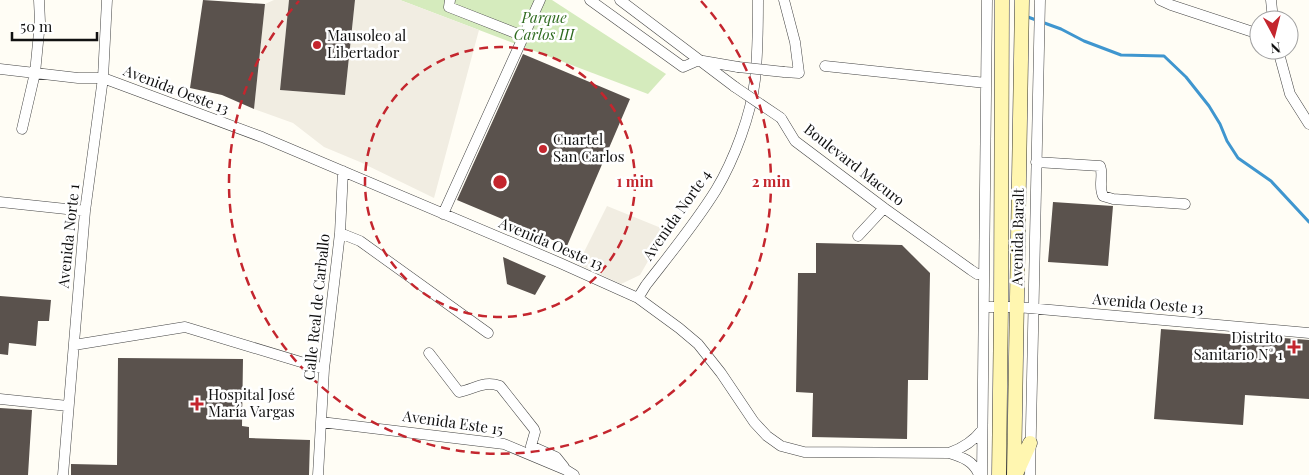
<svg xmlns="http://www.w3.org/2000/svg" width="1309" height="475" viewBox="0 0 1309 475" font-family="'Playfair Display',serif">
<rect width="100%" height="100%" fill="#fffdf5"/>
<path fill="#d5ebbd" d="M400,0H552L666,74L648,94Z"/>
<path fill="#f1ede2" d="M274,0H289L280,90L345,95L355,0H400L479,30L434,198L360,162L324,147L293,123L254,109L265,4Z
M607,206L666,230L640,275L621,284L578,264Z"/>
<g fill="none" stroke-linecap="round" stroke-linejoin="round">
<path stroke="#3f96cf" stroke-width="3" d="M1025,16L1061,29L1084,41L1121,55L1164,56L1186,77L1209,106L1220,124L1227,141L1238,158L1271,181L1309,222"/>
</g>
<path fill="#5a524d" d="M203,0L265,4L254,109L222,95L190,88Z
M289,0H355L345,95L280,90Z
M523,54L630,99L567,246L457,200Z
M1053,202L1113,206L1108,266L1048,262Z
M816,243L902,245L930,273L928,380H908L907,439L812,437L813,393L796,392L798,273H816Z
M503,257L546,276L535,295L507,284Z
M0,296L51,300L49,321H38L36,346L9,343L8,355L0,354Z
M1161,329L1309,340V399L1245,395L1243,425L1154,419Z
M118,358L243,359L242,426L249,427V438L310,440L309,475H71V464L117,465Z
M0,408L32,410L28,475H0Z"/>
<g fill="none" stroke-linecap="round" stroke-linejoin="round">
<defs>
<path id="street" d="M39,0L40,22L35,73L78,78H103L262,137L560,263L638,298L679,328L698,344L721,373L754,422L767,436L781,446L804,452L949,453C962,457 974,461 979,475
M450,0L449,7L523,36
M590,0L683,67L699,60
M620,0L735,87
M784,0L795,42L799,73L784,72
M1160,0L1171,5L1259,34
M1271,0L1273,20
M1278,50L1290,94L1309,124
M703,61L738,67
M825,66L986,83
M0,69L35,73L22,129
M781,118L795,141L884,208L971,270L977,274H984
M1036,162L1100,166C1104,175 1098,186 1103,196L1113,199L1185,204
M0,202L85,211
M443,214L540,0
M340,233L360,241L488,333
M858,236L884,208
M638,298L646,285C670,254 695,224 716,190C734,160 751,115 755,80C758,53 758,27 758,0
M984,307H1017L1309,333
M74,345L185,327L324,369
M429,353L459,392C475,389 484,380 500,386L534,429L535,432L531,446L556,457L564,467
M0,399L68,406
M321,422L504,444L566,470L574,475
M949,453C963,448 973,442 982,430
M63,475L85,211L103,78L107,0
M318,475L324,369L340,233L343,171
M982,475L987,0
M1030,475L1040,0"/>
<path id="secondary" d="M1016,474L1030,443
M999,475L1001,307L1002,0
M1014,475L1022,0"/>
</defs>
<use href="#street" stroke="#444" stroke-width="11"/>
<use href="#secondary" stroke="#333" stroke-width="15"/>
<use href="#street" stroke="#fff" stroke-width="10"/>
<use href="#secondary" stroke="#fff6b0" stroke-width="14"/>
<defs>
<path id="street-bridge" d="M738,67L784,72
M735,87L781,118"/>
</defs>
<use href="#street-bridge" stroke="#444" stroke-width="11" stroke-linecap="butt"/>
<use href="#street-bridge" stroke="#fff" stroke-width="10"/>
</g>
<g fill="none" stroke="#c4262e" stroke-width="2.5" stroke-dasharray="9 6">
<circle cx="500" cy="182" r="135"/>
<path d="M701 1A271 271 0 1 1 299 1"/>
</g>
<g fill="#c4262e" stroke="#fff" stroke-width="2">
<circle cx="317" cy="45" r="5"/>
<circle cx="543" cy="149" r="5"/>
<path d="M1291.5 339.5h5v5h5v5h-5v5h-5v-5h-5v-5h5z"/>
<path d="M194.5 396.5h5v5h5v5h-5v5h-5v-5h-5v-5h5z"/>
</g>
<g text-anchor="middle" stroke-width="5" stroke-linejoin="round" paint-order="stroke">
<g font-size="15" font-style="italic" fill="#2f6b1f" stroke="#fff">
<text x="544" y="23">Parque<tspan x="544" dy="17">Carlos III</tspan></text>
</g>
<g font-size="15" fill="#111" stroke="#fff" text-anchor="start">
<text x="327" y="41">Mausoleo al<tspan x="327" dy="17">Libertador</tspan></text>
<text x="553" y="145">Cuartel<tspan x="553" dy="17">San Carlos</tspan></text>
<text x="1283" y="343" text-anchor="end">Distrito<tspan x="1283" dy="17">Sanitario N° 1</tspan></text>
<text x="208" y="400">Hospital José<tspan x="208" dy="17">María Vargas</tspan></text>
</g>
<g font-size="15" fill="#111" stroke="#fff">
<text transform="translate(176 90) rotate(21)" y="5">Avenida Oeste 13</text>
<text transform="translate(854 165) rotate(38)" y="5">Boulevard Macuro</text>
<text transform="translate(677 215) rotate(-55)" y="5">Avenida Norte 4</text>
<text transform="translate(69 236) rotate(-84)" y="5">Avenida Norte 1</text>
<text transform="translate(1018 237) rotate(-89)" y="5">Avenida Baralt</text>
<text transform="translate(551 244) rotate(23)" y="5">Avenida Oeste 13</text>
<text transform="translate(1148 304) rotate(5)" y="5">Avenida Oeste 13</text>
<text transform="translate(317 307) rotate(-84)" y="5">Calle Real de Carballo</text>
<text transform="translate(453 423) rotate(8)" y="5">Avenida Este 15</text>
</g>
</g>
<circle cx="500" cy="182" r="8" fill="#c4262e" stroke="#fff" stroke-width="2.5"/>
<g font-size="15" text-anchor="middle" font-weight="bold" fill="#c4262e" stroke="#fff" stroke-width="5" stroke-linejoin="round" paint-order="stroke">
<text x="635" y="187">1 min</text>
<text x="771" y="187">2 min</text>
</g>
<g transform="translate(1274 35) rotate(173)"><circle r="24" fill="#ffffff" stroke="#a0a0a0"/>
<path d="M0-4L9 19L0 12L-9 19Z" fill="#c4262e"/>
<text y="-8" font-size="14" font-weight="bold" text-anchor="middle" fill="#111111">N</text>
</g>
<path d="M12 32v8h85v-8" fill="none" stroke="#111111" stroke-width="2.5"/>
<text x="20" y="32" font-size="15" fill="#111111" stroke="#ffffff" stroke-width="4" paint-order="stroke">50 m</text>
</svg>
